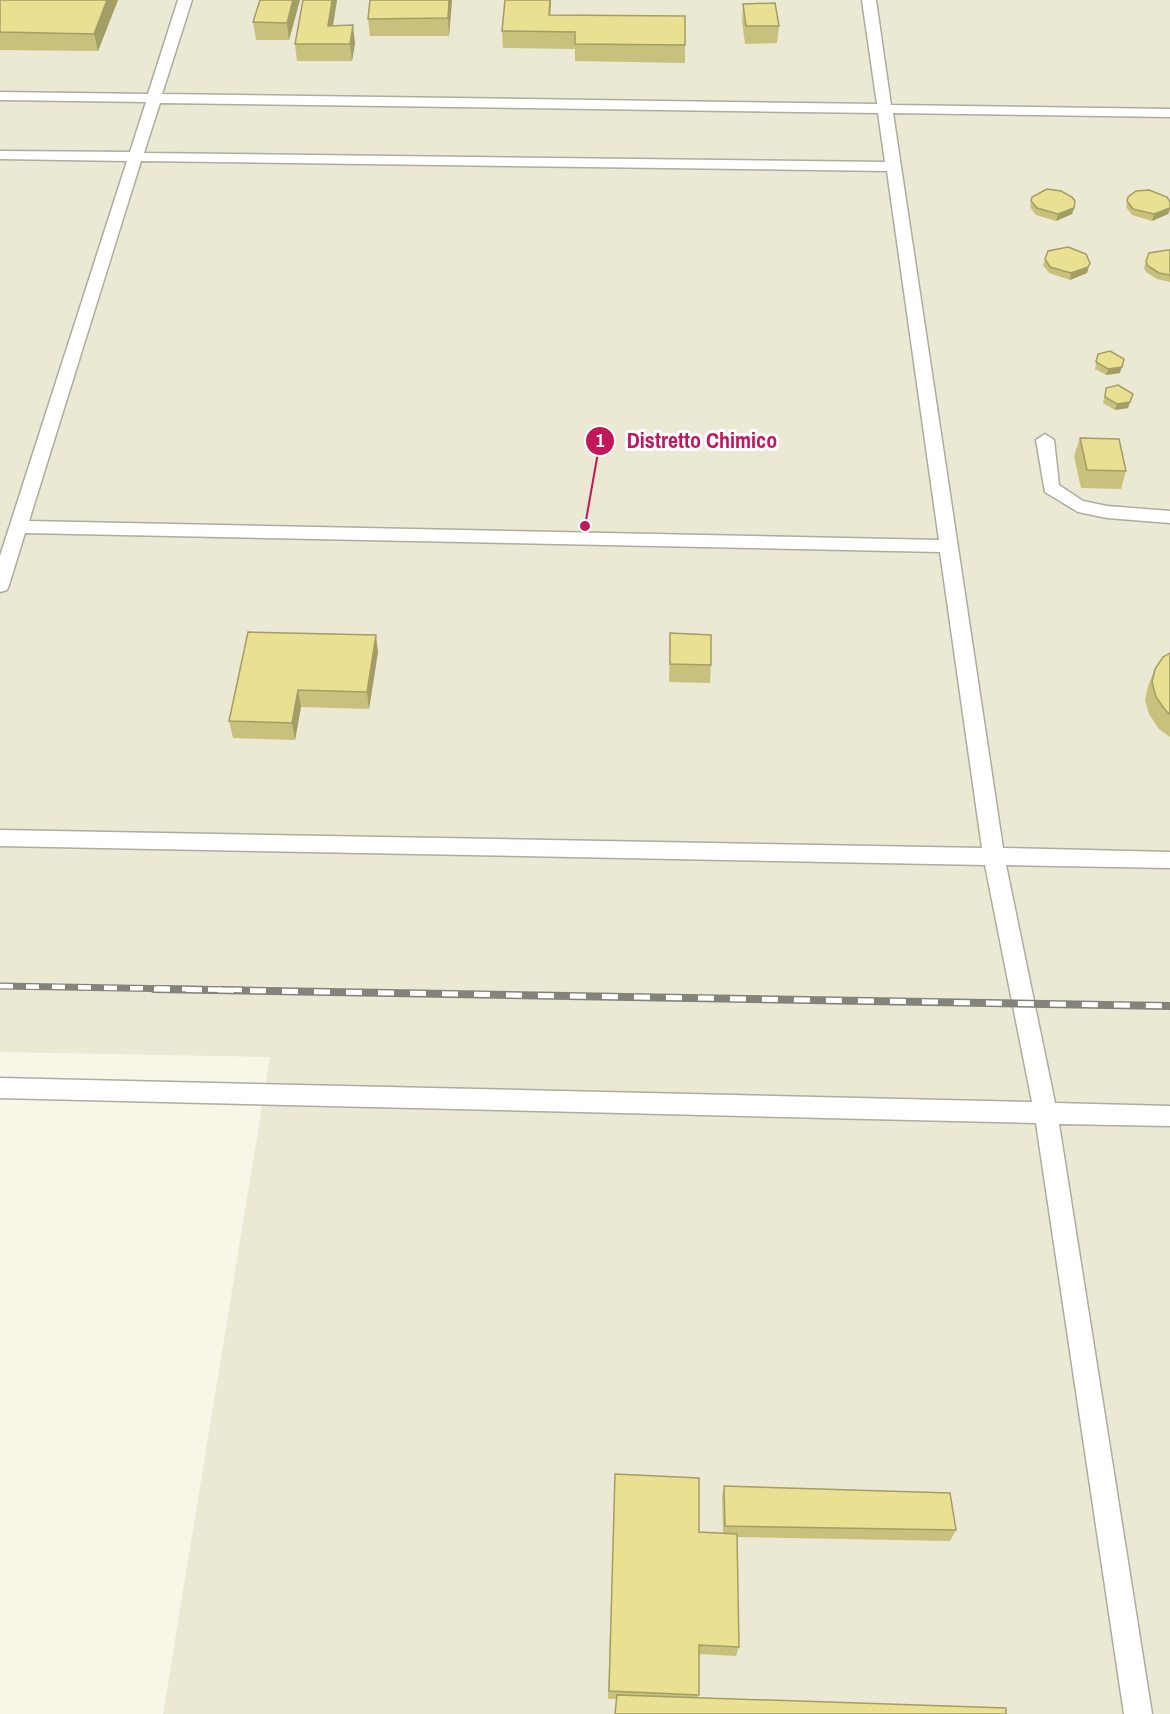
<svg xmlns="http://www.w3.org/2000/svg" width="1170" height="1714" viewBox="0 0 1170 1714" font-family="'Archivo Narrow',sans-serif">
<rect width="100%" height="100%" fill="#f7f6e7"/>
<path fill="#ebe9d3" d="M0,0H1170V1714H163L270,1057L0,1052Z"/>
<g fill="none" stroke-linecap="round" stroke-linejoin="round">
<defs>
<path id="service" d="M178,0H192L162,94L877,104L862,0H876L891,105L1170,109V117L893,113L1003,848L1170,852V868L1006,865L1055,1103L1170,1106V1126L1059,1124L1152,1714H1124L1036,1123L0,1098V1078L1032,1102L985,865L0,846V830L982,848L940,552L25,533L9,585L7,590L0,592V556L127,161L0,159V151L130,152L146,102L0,100V92L148,94ZM160,103L878,113L885,162L144,153ZM141,161L887,171L939,540L29,521Z
M1045,434L1054,440L1059,485L1083,501L1107,506L1170,511V523L1107,518L1078,512L1045,492L1036,440Z"/>
</defs>
<use href="#service" stroke="#adac9e" stroke-width="3"/>
<use href="#service" fill="#fff" fill-rule="evenodd"/>
<defs>
<path id="rail-far1" d="M0,986L242,990"/>
<path id="rail" d="M154,989L1170,1006"/>
</defs>
<use href="#rail-far1" stroke="#84837a" stroke-width="7"/>
<use href="#rail" stroke="#84837a" stroke-width="8"/>
<use href="#rail-far1" stroke="#fff" stroke-width="4.5" stroke-dasharray="13" stroke-linecap="butt"/>
<use href="#rail" stroke="#fff" stroke-width="5" stroke-dasharray="16" stroke-linecap="butt"/>
</g>
<path fill="#c8c17d" d="M0,0H118L98,51L0,50Z
M260,0H300L289,40H256L253,22Z
M303,0H337L333,26L355,43L352,61H297L295,44Z
M370,0H452L449,36H370L368,19Z
M505,0H551L550,15L685,45V63L575,61V49L503,48L502,31Z
M743,4L779,26L777,43L745,44L742,21Z
M1032,197L1074,208L1072,214L1056,221L1036,215L1030,207Z
M1128,197L1170,202V210L1168,214L1152,221L1132,215L1126,207Z
M1170,250V282L1157,279L1146,272L1144,268L1146,261Z
M1045,259L1088,269L1087,273L1070,280L1049,273L1043,265Z
M1098,354L1120,373L1106,375L1095,369Z
M1106,388L1128,408L1115,410L1103,403Z
M1080,438L1126,471L1121,489L1081,488L1074,456Z
M670,633L711,665L710,683L669,682Z
M378,652L369,709L301,707L295,740L233,738L229,721Z
M1170,653V737L1159,729L1149,714L1145,700L1148,686L1155,669Z
M615,1474L699,1532L723,1533L722,1497L724,1486L956,1530L950,1541L737,1537L739,1647L736,1656L699,1654L698,1697L608,1699Z"/>
<path fill="#a39d66" d="M107,0H118L98,51L94,34Z
M293,0H300L289,40L287,23Z
M332,0H337L330,43L328,26Z
M449,0H452L449,36L448,18Z
M550,0H551V2L549,32Z
M353,25L355,43L352,61L350,44Z
M1074,208L1072,214L1056,221L1058,214Z
M1170,208L1168,214L1152,221L1154,214Z
M1090,263L1087,273L1070,280L1071,273Z
M1124,359L1120,373L1106,375L1108,369Z
M1133,394L1128,408L1115,410L1117,404Z
M376,635L378,652L369,709L367,692Z
M298,690L301,707L295,740L292,723Z"/>
<path fill="#e9e091" stroke="#a39d66" stroke-width="1.5" d="M0,0H107L94,34L0,32Z
M260,0H293L287,23L253,22Z
M303,0H332L328,26L353,25L350,44H295Z
M370,0H449L448,18L368,19Z
M505,0H550L549,15L685,16V45L575,44V32L502,31Z
M775,3L779,26H746L743,4Z
M1047,189L1061,191L1072,197L1075,201L1074,208L1058,214L1037,208L1031,201L1032,197Z
M1149,190L1167,197L1170,202V208L1154,214L1133,209L1127,201L1128,197L1136,191Z
M1068,247L1086,254L1090,263L1088,267L1071,273L1050,267L1045,259L1048,251Z
M1168,250H1170V275L1159,273L1148,266L1146,261L1149,253Z
M1110,351L1124,359L1122,367L1108,369L1096,362L1098,354Z
M1118,385L1133,394L1130,402L1117,404L1105,397L1106,388Z
M1080,438L1119,439L1126,471L1087,470Z
M248,632L376,635L367,692L298,690L292,723L229,721Z
M670,633L711,635V665L670,664Z
M1170,653V714L1166,711L1156,697L1152,682L1155,669L1163,657Z
M615,1474L699,1478V1532L737,1534L739,1647L699,1645V1695L609,1691Z
M724,1486L950,1493L956,1530L725,1526Z
M617,1695L1006,1708V1714H615Z"/>
<path fill="none" stroke="#c2185b" stroke-width="2" d="M585 526L600 441"/>
<g fill="#c2185b" stroke="#fff" stroke-width="2">
<circle cx="585" cy="526" r="6"/>
<circle cx="600" cy="441" r="15"/>
</g>
<g font-size="18" text-anchor="middle" font-weight="bold" fill="#fff">
<text x="600" y="447">1</text>
</g>
<g font-size="22" text-anchor="middle" font-weight="bold" fill="#c2185b" stroke="#fff" stroke-width="6" stroke-linejoin="round" paint-order="stroke">
<text x="702" y="448">Distretto Chimico</text>
</g>
</svg>
